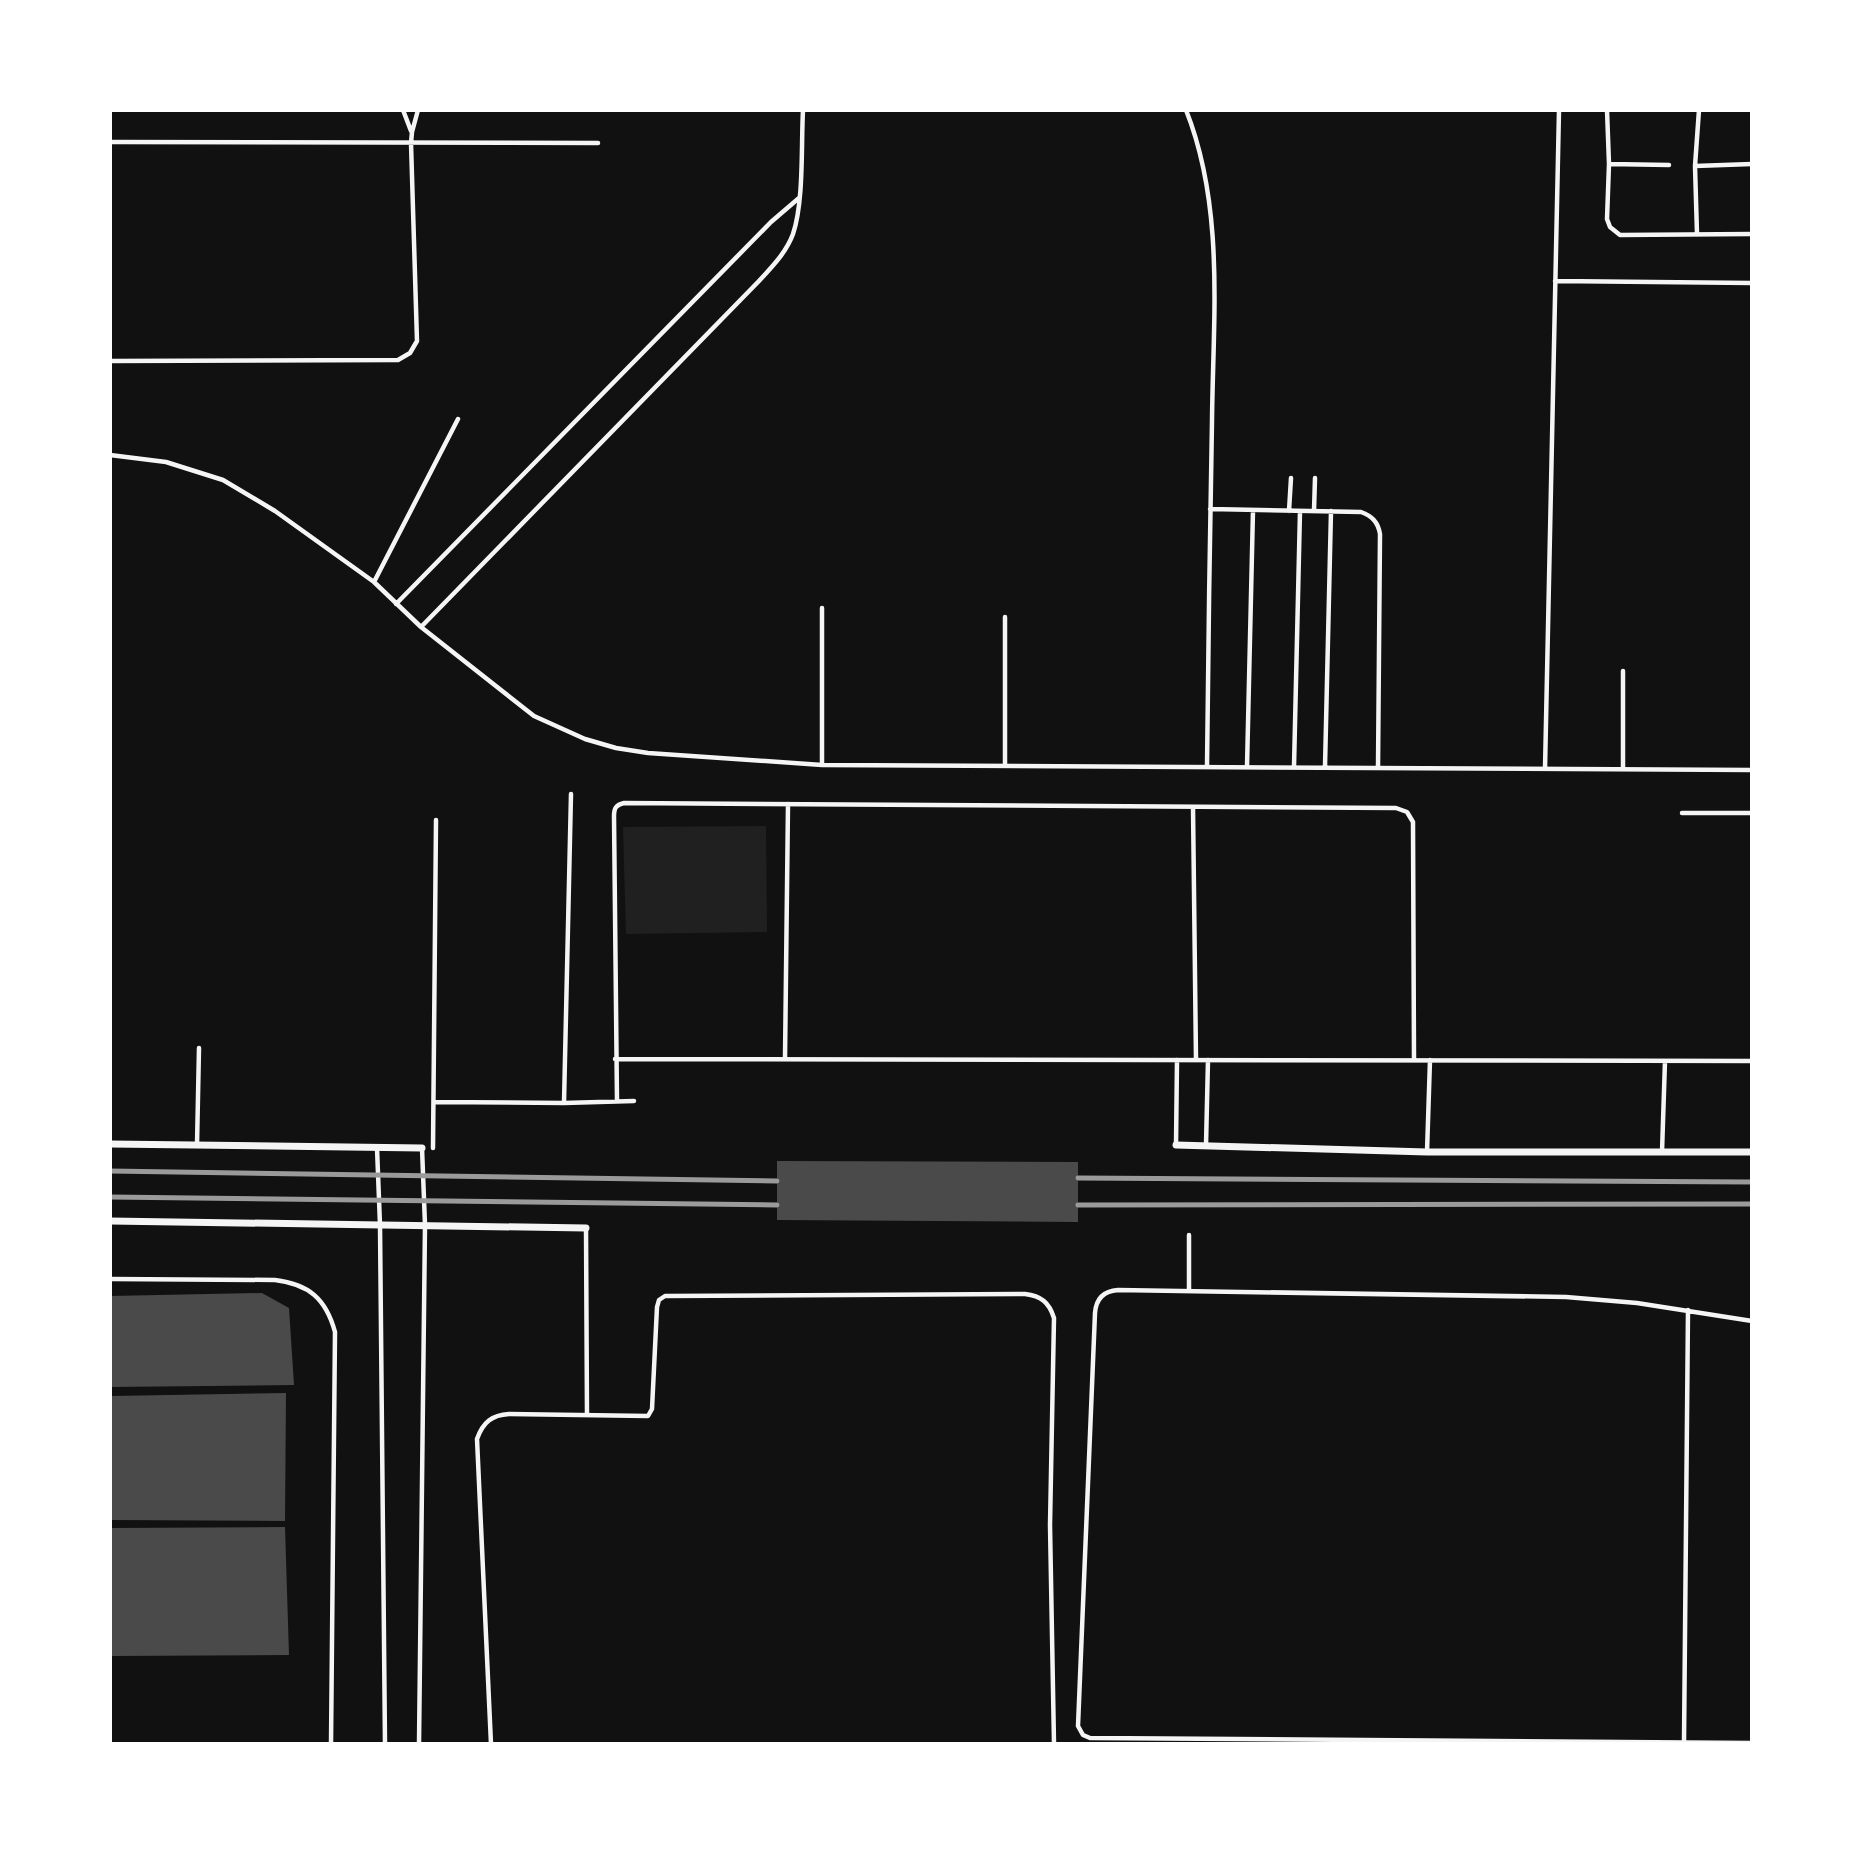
<svg xmlns="http://www.w3.org/2000/svg" width="1862" height="1854" viewBox="0 0 1862 1854" font-family="'Titillium Web',sans-serif">
<rect width="100%" height="100%" fill="#111"/>
<path fill="#202020" d="M766,826L767,932L626,934L623,827Z"/>
<path fill="#4a4a4a" d="M777,1161L1078,1162V1222L777,1220Z
M262,1293L289,1308L294,1385L110,1387V1296Z
M286,1393L285,1521L110,1520V1396Z
M285,1527L289,1655L110,1656V1528Z"/>
<g fill="none" stroke-linecap="round" stroke-linejoin="round">
<path stroke="#f5f5f5" stroke-width="4.5" d="M403,110L411,131
M1186,110C1225,208 1213,318 1212,421C1210,536 1208,652 1207,767
M1607,110L1609,164L1607,219L1610,227L1620,235L1752,234
M110,142L598,143
M1609,164L1669,165
M1695,166L1752,164
M1697,234L1695,166L1699,110
M1555,281L1752,283
M110,361L398,360L410,353L417,341L411,143L412,132L418,110
M110,455L166,462L223,480L275,511L374,582L421,627L534,716L585,739L616,748L648,753L822,765L1752,770
M1210,509L1361,512C1372,516 1378,522 1380,534L1378,768
M1289,511L1291,478
M1314,511L1315,478
M374,582L458,419
M396,604L771,222L799,198
M421,627L758,282C771,268 786,253 793,234C804,201 801,146 803,110
M1623,671V769
M822,765V608
M1005,766V617
M1247,767L1253,510
M1294,767L1300,511
M1325,767L1331,511
M1545,769L1559,110
M1193,807L1196,1060
M1682,813H1752
M615,1059L1752,1061
M785,1059L788,804
M617,1101L614,816C614,808 616,805 624,803L1396,808L1407,812L1413,822L1414,1060
M434,1102L564,1103L634,1101
M564,1103L571,794
M197,1145L199,1048
M1176,1145L1177,1060
M1206,1145L1208,1060
M377,1148L380,1225L385,1744
M433,1148L436,820
M1427,1152L1430,1060
M1662,1152L1665,1061
M586,1228L587,1415
M1189,1235V1291
M110,1279L275,1280C309,1284 326,1299 335,1332L331,1744
M1752,1321L1637,1303L1566,1297L1118,1290C1104,1291 1096,1299 1095,1313L1078,1726L1083,1735L1090,1738L1752,1743
M1684,1743L1688,1310
M419,1744L425,1225L422,1148
M491,1744L477,1439C483,1422 492,1415 509,1414L648,1416L652,1409L657,1307L659,1300L665,1296L1025,1294C1041,1296 1049,1302 1054,1318L1050,1525L1054,1744"/>
<path stroke="#f5f5f5" stroke-width="7" d="M110,1144L422,1148
M1176,1145L1427,1152H1752
M110,1221L586,1228"/>
<path stroke="#9a9a9a" stroke-width="5" d="M110,1171L777,1181
M1078,1178L1752,1182
M110,1197L777,1205
M1078,1205L1752,1204"/>
</g>
<rect width="1862" height="1854" fill="none" stroke="#ffffff" stroke-width="224"/>
</svg>
